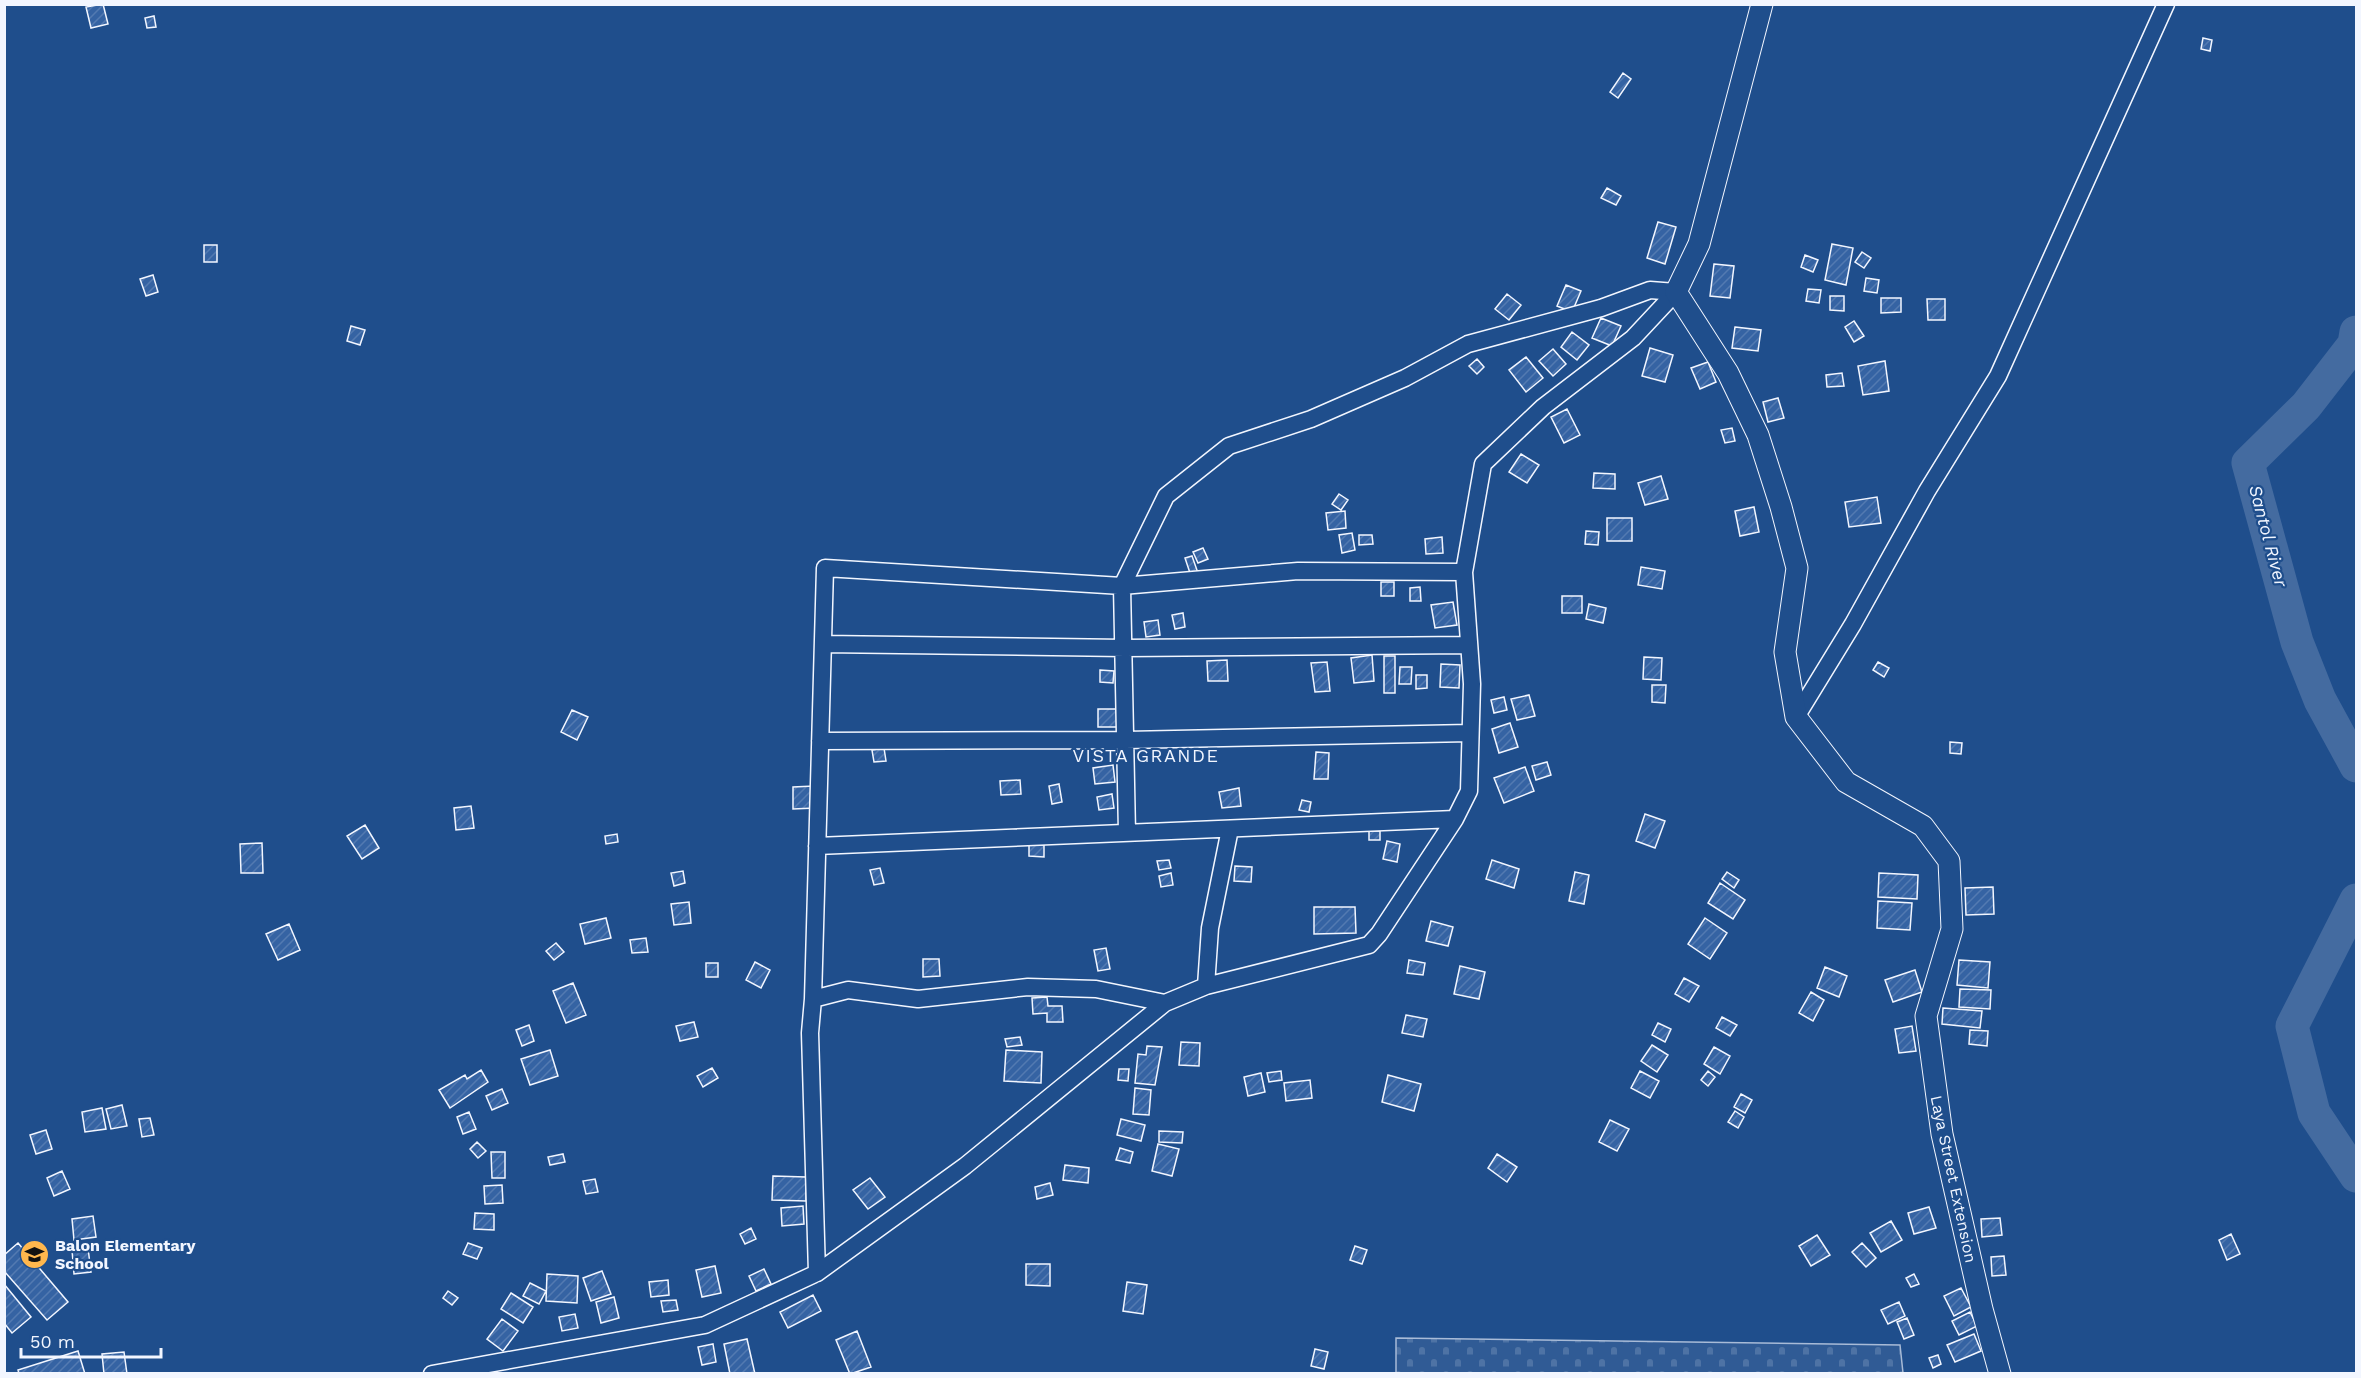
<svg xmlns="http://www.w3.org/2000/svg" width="2361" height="1378" viewBox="0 0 2361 1378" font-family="'Work Sans',sans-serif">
<defs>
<pattern id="cemetery-stones" width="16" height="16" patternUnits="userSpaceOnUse" patternTransform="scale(1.5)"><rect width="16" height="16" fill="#305b95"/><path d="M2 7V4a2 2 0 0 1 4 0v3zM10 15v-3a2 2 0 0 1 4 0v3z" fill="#4e73a5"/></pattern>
<pattern id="building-hatch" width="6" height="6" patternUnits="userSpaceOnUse" patternTransform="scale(1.5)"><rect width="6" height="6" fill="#3563a3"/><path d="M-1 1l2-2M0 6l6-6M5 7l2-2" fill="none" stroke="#537ab1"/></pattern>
</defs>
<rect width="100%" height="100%" fill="#1f4e8c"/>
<path fill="url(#cemetery-stones)" stroke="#a8bbd7" stroke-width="1.5" d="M1396,1338L1900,1345L1903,1373H1396Z"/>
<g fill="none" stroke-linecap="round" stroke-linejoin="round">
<path stroke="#446ba0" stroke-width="33" d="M2356,332L2354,344L2306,406L2248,463L2297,642L2320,700L2356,766
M2356,900L2292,1026L2314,1113L2356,1176"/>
</g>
<path fill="url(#building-hatch)" stroke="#f2f6ff" stroke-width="1.5" d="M103,4L108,24L91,28L86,7Z
M154,16L156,27L147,28L145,18Z
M2203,38L2212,40L2210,51L2201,49Z
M1623,73L1631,79L1618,98L1610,92Z
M1607,188L1621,196L1616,205L1601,198Z
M1658,222L1676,227L1665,264L1647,258Z
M1832,244L1853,248L1846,285L1825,280Z
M204,245H217V262H204Z
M1862,252L1871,258L1864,268L1855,262Z
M1805,255L1818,260L1813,272L1801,267Z
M1714,264L1734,266L1730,298L1710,296Z
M153,275L158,292L146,296L140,279Z
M1866,278L1879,280L1877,293L1864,291Z
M1566,285L1581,291L1572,312L1557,306Z
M1808,289L1821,290L1819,303L1806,301Z
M1507,294L1521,305L1509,320L1495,309Z
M1830,296H1844V311L1830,310Z
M1881,298H1901V312L1881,313Z
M1927,299H1945V320H1928Z
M1601,318L1621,326L1612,346L1592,338Z
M1854,321L1864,336L1854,342L1845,327Z
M351,326L365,330L360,345L347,341Z
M1735,327L1761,330L1758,351L1732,348Z
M1572,332L1589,345L1577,360L1561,347Z
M1650,348L1673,355L1665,382L1642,376Z
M1553,349L1566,364L1553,376L1539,361Z
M1526,357L1543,378L1526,392L1509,370Z
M1477,359L1484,367L1477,374L1469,366Z
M1885,361L1889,391L1863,395L1858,366Z
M1708,362L1716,382L1700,389L1691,368Z
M1842,373L1844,386L1827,387L1826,375Z
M1778,398L1784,418L1768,422L1763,402Z
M1567,409L1580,435L1564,443L1551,417Z
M1732,428L1735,441L1725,443L1721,430Z
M1521,454L1539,465L1527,483L1509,472Z
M1594,473L1615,474V489L1593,488Z
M1661,476L1668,499L1645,505L1638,483Z
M1339,494L1348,500L1341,510L1332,504Z
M1877,497L1881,523L1849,527L1845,502Z
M1754,507L1759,532L1740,536L1735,511Z
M1345,511L1346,528L1328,530L1326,513Z
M1607,518H1632V541H1607Z
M1586,531L1599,532L1598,545L1585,544Z
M1352,533L1355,550L1342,553L1339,535Z
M1359,535H1372L1373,544L1359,545Z
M1442,537L1443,553L1426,554L1425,539Z
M1203,548L1208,559L1198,563L1193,552Z
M1192,556L1198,573L1191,576L1185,558Z
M1641,567L1665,571L1662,589L1638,585Z
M1381,582H1394V596H1381Z
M1420,587L1421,601H1410V588Z
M1562,596H1582V613H1562Z
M1453,602L1457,625L1435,628L1431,605Z
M1589,604L1606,608L1603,623L1586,619Z
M1183,613L1185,627L1175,629L1172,615Z
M1158,620L1160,635L1146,637L1144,622Z
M1372,655L1374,681L1354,683L1351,658Z
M1384,656H1395V693H1384Z
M1644,657L1662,658L1661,680L1643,679Z
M1227,660L1228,681H1208L1207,661Z
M1327,662L1330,691L1315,692L1311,663Z
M1878,662L1889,668L1884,677L1873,670Z
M1441,664L1460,665L1459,688L1440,687Z
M1400,667H1412L1411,684H1399Z
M1100,670L1114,671L1113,683L1100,682Z
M1416,675H1427V688L1416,689Z
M1652,685H1666L1665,703L1652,702Z
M1529,695L1535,716L1517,720L1511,699Z
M1504,697L1507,710L1494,713L1491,700Z
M1098,709H1118L1119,727H1098Z
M572,710L588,717L577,740L561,732Z
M1510,723L1518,747L1499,753L1492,729Z
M1950,742L1962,743L1961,754L1950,753Z
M884,748L886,761L874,762L872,750Z
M1316,752L1329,753L1328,779H1314Z
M1547,762L1551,775L1536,780L1532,766Z
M1113,765L1115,782L1095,784L1093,768Z
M1525,767L1534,791L1504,803L1494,778Z
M1020,780L1021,794L1001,795L1000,781Z
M1059,784L1062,802L1052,804L1049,786Z
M814,786L815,808L793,809V787Z
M1239,788L1241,806L1222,808L1219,792Z
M1112,794L1114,808L1099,810L1097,797Z
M1302,800L1311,802L1309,812L1299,810Z
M471,806L474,828L456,830L454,808Z
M1645,814L1665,821L1655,848L1636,841Z
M365,825L379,848L362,859L347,836Z
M1369,831H1380V840H1369Z
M617,834L618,842L606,844L605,836Z
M1387,841L1400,844L1397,862L1383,859Z
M262,843L263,873H241L240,844Z
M1029,844L1044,845V857L1029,856Z
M1169,860L1171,868L1159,870L1157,861Z
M1492,860L1519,869L1514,888L1486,879Z
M1235,866L1252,867L1251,882L1234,881Z
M880,868L884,883L874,885L870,870Z
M683,871L685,883L674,886L671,873Z
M1575,872L1589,875L1584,904L1569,901Z
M1727,872L1739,880L1734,888L1722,879Z
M1171,873L1173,885L1161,887L1159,876Z
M1879,873L1918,875L1917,899L1878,897Z
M1720,883L1745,900L1733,919L1708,903Z
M1993,887L1994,914L1966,915L1965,888Z
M1878,901L1912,903L1910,930L1877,928Z
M689,902L691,923L674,925L671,904Z
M1314,907H1355L1356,933L1314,934Z
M606,918L611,938L585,944L580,924Z
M1705,918L1727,933L1710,959L1688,944Z
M1431,921L1453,927L1448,946L1426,941Z
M289,924L300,950L278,960L266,934Z
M646,938L648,952L632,953L630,940Z
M556,943L564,952L554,960L546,951Z
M1106,948L1110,969L1098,971L1094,950Z
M923,959H939L940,976L923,977Z
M1409,960L1425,963L1423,975L1407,973Z
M1959,960L1990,962L1988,988L1957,985Z
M755,962L770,970L761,988L746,980Z
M706,963H718V977H706Z
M1460,966L1485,972L1479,999L1454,994Z
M1825,967L1847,976L1839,997L1817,988Z
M1915,970L1922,992L1893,1002L1885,980Z
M1684,978L1699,986L1689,1002L1675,994Z
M573,983L586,1015L566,1023L553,991Z
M1960,989L1991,990L1990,1009L1959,1007Z
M1811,992L1824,1000L1813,1021L1799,1013Z
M1047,997L1048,1006H1062L1063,1022H1047V1013L1033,1014L1032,998Z
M1943,1008L1982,1011L1980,1028L1942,1024Z
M1406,1015L1427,1019L1423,1037L1402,1033Z
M1722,1017L1737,1025L1730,1036L1716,1028Z
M694,1022L698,1037L680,1041L676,1026Z
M1658,1023L1671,1029L1665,1042L1652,1035Z
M529,1025L534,1041L522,1046L516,1030Z
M1912,1026L1916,1051L1899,1053L1895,1029Z
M1970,1030L1988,1031L1987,1046L1969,1044Z
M1020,1037L1022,1045L1007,1047L1005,1039Z
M1181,1042L1200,1043L1199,1066L1179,1065Z
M1652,1045L1668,1055L1657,1072L1641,1061Z
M1147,1046L1162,1047L1155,1085L1135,1083L1138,1054L1146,1055Z
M1714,1047L1730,1056L1720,1074L1704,1064Z
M550,1050L558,1076L530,1085L521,1059Z
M1006,1050L1042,1052L1041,1083L1004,1081Z
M712,1068L718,1078L703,1087L697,1076Z
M1119,1069H1129L1128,1081L1118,1080Z
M481,1070L488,1082L450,1108L439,1090L465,1075L467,1079Z
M1281,1071L1282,1080L1269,1082L1267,1073Z
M1640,1071L1659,1081L1650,1098L1631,1088Z
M1708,1071L1715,1077L1708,1086L1701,1080Z
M1261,1073L1265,1092L1248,1096L1244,1077Z
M1388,1075L1421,1084L1414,1111L1382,1102Z
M1310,1080L1312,1098L1286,1101L1284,1083Z
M1135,1088L1151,1090L1149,1115L1133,1114Z
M502,1089L508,1103L492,1110L486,1096Z
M1741,1094L1752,1100L1745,1113L1734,1107Z
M122,1105L127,1126L111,1129L106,1109Z
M102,1108L106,1129L85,1132L82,1112Z
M1735,1111L1744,1117L1738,1128L1728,1122Z
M469,1112L476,1129L463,1134L457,1117Z
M150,1118L154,1135L142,1137L139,1119Z
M1121,1119L1145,1125L1141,1141L1117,1135Z
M1610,1120L1629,1129L1617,1151L1599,1142Z
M46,1130L52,1149L36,1154L30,1135Z
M1159,1131L1183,1132L1182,1143L1159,1142Z
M477,1142L486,1151L478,1158L470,1149Z
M1158,1144L1179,1149L1172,1176L1152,1171Z
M1120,1148L1133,1152L1130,1163L1116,1160Z
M491,1152H505V1178H492Z
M563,1154L565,1162L550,1165L548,1157Z
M1497,1154L1517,1167L1507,1182L1488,1168Z
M1065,1165L1089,1168L1088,1183L1063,1180Z
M62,1171L70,1189L54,1196L47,1178Z
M773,1176L806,1177V1201L772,1200Z
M870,1178L885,1197L868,1209L853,1190Z
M595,1179L598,1192L586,1194L583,1181Z
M1050,1183L1053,1195L1037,1199L1035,1187Z
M502,1185L503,1203L485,1204L484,1186Z
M803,1206L804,1224L782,1226L781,1208Z
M1929,1207L1936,1228L1914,1234L1908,1213Z
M475,1213L494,1214V1230L474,1229Z
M93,1216L96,1237L74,1240L72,1219Z
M2000,1218L2002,1235L1982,1237L1981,1219Z
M1891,1221L1902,1240L1881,1252L1870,1233Z
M751,1228L756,1239L745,1244L740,1234Z
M2231,1234L2240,1254L2227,1260L2219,1240Z
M1817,1235L1830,1255L1811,1266L1799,1246Z
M18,1243L68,1302L47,1320L4,1271V1255Z
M468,1243L482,1248L477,1259L463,1254Z
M1862,1243L1876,1258L1866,1267L1852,1252Z
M1355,1246L1367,1250L1362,1264L1350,1260Z
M88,1248L91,1272L74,1274L72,1250Z
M2004,1256L2006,1275L1992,1276L1991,1257Z
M1026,1264H1050V1286L1026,1285Z
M715,1266L721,1293L702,1297L696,1270Z
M764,1269L771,1284L756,1291L749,1276Z
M602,1271L611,1294L591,1301L583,1278Z
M547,1274L578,1276L577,1303L546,1301Z
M1914,1274L1919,1284L1911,1287L1906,1278Z
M668,1280L669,1295L651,1297L649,1282Z
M1127,1282L1147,1285L1143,1314L1123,1311Z
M530,1283L546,1291L539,1304L523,1296Z
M4,1284L31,1317L12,1333L4,1323Z
M1961,1288L1971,1307L1954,1316L1944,1296Z
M448,1291L458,1298L452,1305L443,1298Z
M511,1293L533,1307L523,1323L501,1309Z
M813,1295L821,1311L788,1328L780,1312Z
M614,1297L619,1318L601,1323L596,1302Z
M676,1300L678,1310L663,1312L661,1301Z
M1899,1302L1905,1316L1888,1324L1881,1310Z
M1970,1312L1977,1326L1959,1335L1952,1321Z
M575,1314L578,1328L562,1331L559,1317Z
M1907,1318L1914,1335L1904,1339L1897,1322Z
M502,1319L518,1331L503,1351L487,1339Z
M857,1331L871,1367L850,1374L836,1340Z
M1974,1334L1981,1351L1955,1362L1947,1345Z
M747,1339L755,1374H730L724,1344Z
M713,1344L716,1362L702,1365L698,1347Z
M1315,1349L1328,1352L1324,1369L1311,1366Z
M78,1351L85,1374H19L18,1370Z
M124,1352L127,1374H104L102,1354Z
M1938,1355L1941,1364L1933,1368L1929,1358Z"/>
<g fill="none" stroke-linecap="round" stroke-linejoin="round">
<defs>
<path id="minor" d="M823,644L1125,648L1467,645
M1796,717L1853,624L1927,491L1998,376L2166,4
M820,741L1126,740L1470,733
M1127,833L1122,586L1166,496L1229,446L1311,419L1405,378L1468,344L1601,308L1650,290L1676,292
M817,846L1455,819
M1206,986L1210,928L1230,829
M813,999L825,568L1122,586L1298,571L1464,572
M817,1273L810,1033L813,999L848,990L918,999L1028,987L1096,989L1165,1003
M432,1374L705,1325L817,1273L965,1166L1165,1003L1206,986L1369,945L1379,934L1455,819L1469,791L1472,684L1464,572L1483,464L1543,407L1633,338L1676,292"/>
<path id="tertiary" d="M1762,4L1699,244L1676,292L1728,373L1758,435L1781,507L1797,568L1785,652L1796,717L1846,782L1923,826L1949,861L1952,929L1926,1016L1942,1134L1982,1309L2000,1374"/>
</defs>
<use href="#minor" stroke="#f2f6ff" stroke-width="19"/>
<use href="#tertiary" stroke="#f2f6ff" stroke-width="23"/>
<use href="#minor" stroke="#1f4e8c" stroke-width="16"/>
<use href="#tertiary" stroke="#1f4e8c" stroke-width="21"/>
</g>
<defs>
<symbol id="school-disc" viewBox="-11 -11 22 22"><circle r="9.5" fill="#ffb74d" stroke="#1f4e8c"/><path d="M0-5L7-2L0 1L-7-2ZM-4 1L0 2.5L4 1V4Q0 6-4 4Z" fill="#111"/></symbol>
</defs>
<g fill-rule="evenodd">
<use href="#school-disc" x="18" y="1238" width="33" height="33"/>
</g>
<g text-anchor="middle" stroke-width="4.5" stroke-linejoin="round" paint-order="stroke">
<g font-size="16" fill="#f2f6ff" stroke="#1f4e8c">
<text transform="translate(1954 1179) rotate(78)" y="6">Laya Street Extension</text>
</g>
<g font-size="16" font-weight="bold" fill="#f2f6ff" stroke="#1f4e8c" text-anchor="start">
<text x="55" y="1251">Balon Elementary<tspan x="55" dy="18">School</tspan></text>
</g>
<g font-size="18" font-style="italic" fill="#f2f6ff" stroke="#1f4e8c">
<text transform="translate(2268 536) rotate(75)" y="6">Santol River</text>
</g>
<g font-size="18" letter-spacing="1.5" fill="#f2f6ff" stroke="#1f4e8c">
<text x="1146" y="762">VISTA GRANDE</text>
</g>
</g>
<rect width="2361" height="1378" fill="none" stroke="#f2f6ff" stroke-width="12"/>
<path d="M21 1348v9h140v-9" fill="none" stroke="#f2f6ff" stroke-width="3"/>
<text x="30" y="1348" font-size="18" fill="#f2f6ff" stroke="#1f4e8c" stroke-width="4.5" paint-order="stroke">50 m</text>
</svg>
